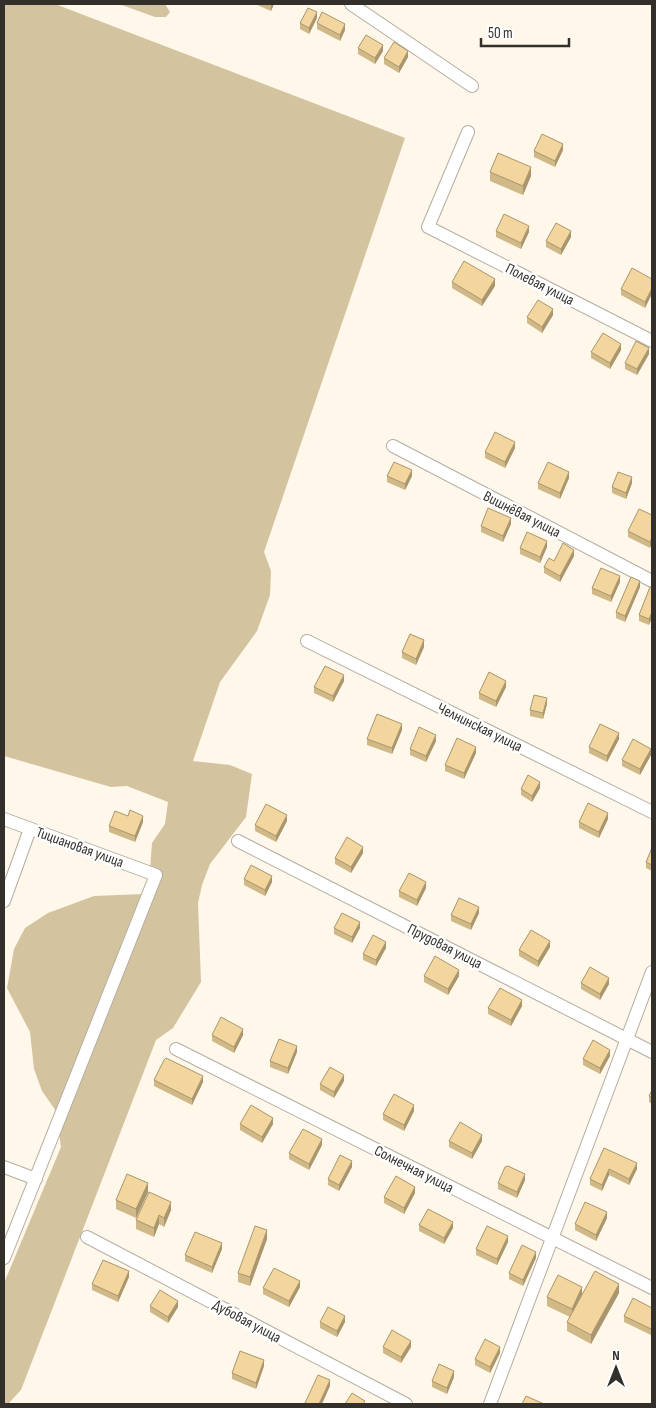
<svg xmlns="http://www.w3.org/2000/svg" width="656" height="1408" viewBox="0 0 656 1408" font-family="'Sofia Sans Condensed',sans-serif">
<rect width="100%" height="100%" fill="#fef7ea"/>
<path fill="#d4c39f" d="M4,4H55L405,138L264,552L271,571L270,595L257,631L220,682L193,761L230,765L252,774L246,817L210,864L202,885L198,903L201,982L173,1028L156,1040L21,1390L8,1404H4V1283L61,1147L56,1111L42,1091L34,1069L30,1032L7,988L14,949L25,928L48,913L94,896L143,894L149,883L152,843L165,824L168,802L127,786L111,787L4,756Z
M119,4H165L170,12L166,17H155Z"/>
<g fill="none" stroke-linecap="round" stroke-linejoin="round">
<defs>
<path id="street" d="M351,4L472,86
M468,132L428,227L652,341
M393,446L652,581
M307,641L652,812
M4,819L156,875L4,1258
M238,841L652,1052
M4,901L30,829
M176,1049L652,1288
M4,1167L36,1179
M87,1237L406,1404
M490,1404L652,972"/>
</defs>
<use href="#street" stroke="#b4ada1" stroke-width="14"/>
<use href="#street" stroke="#fff" stroke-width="12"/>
</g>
<path fill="#d0b887" d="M255,4H274L271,11Z
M317,18L309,34L300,29V23Z
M317,23L345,30L340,41L317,29Z
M358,48L383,51L375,64L358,54Z
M408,57L399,73L384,64V58Z
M563,150L555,167L534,157V151Z
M490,172L531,176L523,195L490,181Z
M496,231L529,232L521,249L496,237Z
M571,237L561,255L546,247V241Z
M652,279L645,308L621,295V289Z
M452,282L495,286L482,306L452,288Z
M553,315L542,333L527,323V317Z
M621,350L610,369L591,358V352Z
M649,354L637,375L625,369V363Z
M515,448L505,468L485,458V452Z
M387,476H412L405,490L387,482Z
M569,478L560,499L538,489V483Z
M632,483L626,499L612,493V487Z
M652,515L650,548L628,537V531Z
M511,524L503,542L481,532V526Z
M547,547L540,563L520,554V548Z
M574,556L560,582L544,573V567L554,561Z
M620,582L611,602L592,594V588Z
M640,587L625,622L616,618V612Z
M650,587L649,625L639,621V615Z
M424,647L416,665L402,658V652Z
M344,681L333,702L314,693V687Z
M506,687L496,707L479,699V693Z
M547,704L543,719L530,716V710Z
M402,730L392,754L367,745V739Z
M619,739L607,762L589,753V747Z
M436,741L426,762L410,755V749Z
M476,753L464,779L445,771V765Z
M651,755L640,775L622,766V760Z
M540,788L532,802L521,795V789Z
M128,816L143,822L135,842L109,832V826Z
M608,819L599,838L579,828V822Z
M287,821L276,842L255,831V825Z
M652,848V871L646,868V862Z
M363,853L351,873L335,864V858Z
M244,879L272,882L265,896L244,885Z
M426,888L417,906L399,897V891Z
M479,913L471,930L451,921V915Z
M334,928H360L352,943L334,934Z
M550,947L538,967L519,956V950Z
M386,948L376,966L363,960V954Z
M424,976H459L448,995L424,982Z
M581,983L609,984L600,1000L581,989Z
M522,1006L511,1026L488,1014V1008Z
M212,1035H243L234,1053L212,1041Z
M297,1052L288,1074L270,1067V1061Z
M610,1056L600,1074L583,1065V1059Z
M154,1080L203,1082L192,1105L154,1086Z
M344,1081L334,1098L320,1090V1084Z
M652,1090V1104L649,1102V1096Z
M414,1111L404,1131L383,1120V1114Z
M240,1124H273L262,1143L240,1130Z
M449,1141H482L472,1159L449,1147Z
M322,1145L309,1170L289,1159V1153Z
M604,1148L637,1169L629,1185L609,1175L602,1191L590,1185V1179Z
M352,1167L339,1191L328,1185V1179Z
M525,1180L517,1198L498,1189V1183Z
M148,1192L136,1218L116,1209V1200Z
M415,1193L404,1214L384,1203V1197Z
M171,1210L164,1227L159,1224L154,1237L136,1229V1220Z
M607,1218L596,1241L575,1230V1224Z
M419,1225L453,1228L444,1244L419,1231Z
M267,1239L250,1286L238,1282V1273Z
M508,1242L497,1265L476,1255V1249Z
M222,1249L212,1273L185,1261V1255Z
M536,1258L523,1286L509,1279V1273Z
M129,1277L118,1302L92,1290V1284Z
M300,1287L289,1307L263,1294V1288Z
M619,1293L591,1344L567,1331V1322L570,1317L547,1306V1297Z
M150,1306L178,1307L168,1323L150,1312Z
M652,1308L651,1335L624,1322V1316Z
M320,1322H345L337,1337L320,1328Z
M383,1347H411L401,1363L383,1353Z
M500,1353L490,1373L475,1365V1359Z
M264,1366L256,1389L232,1379V1373Z
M454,1377L447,1394L432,1387V1381Z"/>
<path fill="#a9966e" d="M271,4H274L271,11Z
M317,12V18L309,34V28Z
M345,24V30L340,41V35Z
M383,45V51L375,64V58Z
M408,51V57L399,73V67Z
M563,144V150L555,167V161Z
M531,167V176L523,195V186Z
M529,226V232L521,249V243Z
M571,231V237L561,255V249Z
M495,279V286L482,306V300Z
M652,288V294L645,308V302Z
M553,309V315L542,333V327Z
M621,344V350L610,369V363Z
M649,348V354L637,375V369Z
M515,442V448L505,468V462Z
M412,470V476L405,490V484Z
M569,472V478L560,499V493Z
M632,477V483L626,499V493Z
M511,518V524L503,542V536Z
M652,537V543L650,548V542Z
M547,541V547L540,563V557Z
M574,550V556L560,582V576Z
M620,576V582L611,602V596Z
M640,581V587L625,622V616Z
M652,612V618L649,625V619Z
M424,640V647L416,665V659Z
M344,675V681L333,702V696Z
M506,681V687L496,707V701Z
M547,698V704L543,719V713Z
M402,724V730L392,754V748Z
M619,733V739L607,762V756Z
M436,735V741L426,762V756Z
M476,747V753L464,779V773Z
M651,749V755L640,775V769Z
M540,782V788L532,802V796Z
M608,813V819L599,838V832Z
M287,815V821L276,842V836Z
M143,816V822L135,842V836Z
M363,847V853L351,873V867Z
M272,876V882L265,896V890Z
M426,882V888L417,906V900Z
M479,907V913L471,930V924Z
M360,922V928L352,943V937Z
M550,941V947L538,967V961Z
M386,942V948L376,966V960Z
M459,970V976L448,995V989Z
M609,978V984L600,1000V994Z
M522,1000V1006L511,1026V1020Z
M243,1029V1035L234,1053V1047Z
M297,1046V1052L288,1074V1068Z
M610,1050V1056L600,1074V1068Z
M344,1075V1081L334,1098V1092Z
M203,1076V1082L192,1105V1099Z
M414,1105V1111L404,1131V1125Z
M273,1118V1124L262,1143V1137Z
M482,1135V1141L472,1159V1153Z
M322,1139V1145L309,1170V1164Z
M352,1161V1167L339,1191V1185Z
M637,1163V1169L629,1185V1179Z
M609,1169V1175L602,1191V1185Z
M525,1174V1180L517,1198V1192Z
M148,1183V1192L136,1218V1209Z
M415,1187V1193L404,1214V1208Z
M171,1202V1210L164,1227V1218Z
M607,1212V1218L596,1241V1235Z
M159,1215V1224L154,1237V1228Z
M453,1222V1228L444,1244V1238Z
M267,1230V1239L250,1286V1277Z
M508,1236V1242L497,1265V1259Z
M222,1243V1249L212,1273V1267Z
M536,1252V1258L523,1286V1280Z
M129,1271V1277L118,1302V1296Z
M300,1281V1287L289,1307V1301Z
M619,1284V1293L591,1344V1335Z
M582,1287V1296L572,1318V1309Z
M178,1301V1307L168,1323V1317Z
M345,1316V1322L337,1337V1331Z
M652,1326V1332L651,1335V1329Z
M411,1341V1347L401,1363V1357Z
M500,1347V1353L490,1373V1367Z
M264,1360V1366L256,1389V1383Z
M454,1371V1377L447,1394V1388Z
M330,1380V1386L322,1404H319Z"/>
<path fill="#f2d69d" stroke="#a9966e" d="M308,8L317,12L309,28L300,23Z
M322,12L345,24L340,35L317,23Z
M366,35L383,45L375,58L358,48Z
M394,42L408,51L399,67L384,58Z
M542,134L563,144L555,161L534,151Z
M498,153L531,167L523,186L490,172Z
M504,214L529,226L521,243L496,231Z
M556,223L571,231L561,249L546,241Z
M464,261L495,279L482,300L452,282Z
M632,268L652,279V288L645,302L621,289Z
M538,300L553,309L542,327L527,317Z
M603,333L621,344L610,363L591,352Z
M636,341L649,348L637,369L625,363Z
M495,432L515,442L505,462L485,452Z
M394,462L412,470L405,484L387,476Z
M548,462L569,472L560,493L538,483Z
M618,472L632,477L626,493L612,487Z
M488,508L511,518L503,536L481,526Z
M639,509L652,515V537L650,542L628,531Z
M527,532L547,541L540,557L520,548Z
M563,543L574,550L560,576L544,567L549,558L554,561Z
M601,568L620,576L611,596L592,588Z
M631,577L640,581L625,616L616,612Z
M650,587H652V612L649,619L639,615Z
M410,634L424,640L416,659L402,652Z
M325,666L344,675L333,696L314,687Z
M489,672L506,681L496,701L479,693Z
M534,695L547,698L543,713L530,710Z
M377,714L402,724L392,748L367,739Z
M600,724L619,733L607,756L589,747Z
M419,727L436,735L426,756L410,749Z
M457,738L476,747L464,773L445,765Z
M633,739L651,749L640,769L622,760Z
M528,775L540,782L532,796L521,789Z
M588,803L608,813L599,832L579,822Z
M266,804L287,815L276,836L255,825Z
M130,810L143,816L135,836L109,826L115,811L128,816Z
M347,837L363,847L351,867L335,858Z
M652,848V865L646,862Z
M251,865L272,876L265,890L244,879Z
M409,873L426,882L417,900L399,891Z
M459,898L479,907L471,924L451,915Z
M342,913L360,922L352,937L334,928Z
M531,930L550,941L538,961L519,950Z
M373,935L386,942L376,960L363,954Z
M435,956L459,970L448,989L424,976Z
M590,967L609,978L600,994L581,983Z
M500,988L522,1000L511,1020L488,1008Z
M221,1017L243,1029L234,1047L212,1035Z
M279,1039L297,1046L288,1068L270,1061Z
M593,1040L610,1050L600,1068L583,1059Z
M166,1058L203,1076L192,1099L154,1080L164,1060Z
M330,1067L344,1075L334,1092L320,1084Z
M652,1090V1098L649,1096Z
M394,1094L414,1105L404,1125L383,1114Z
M251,1105L273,1118L262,1137L240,1124Z
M460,1122L482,1135L472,1153L449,1141Z
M303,1129L322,1139L309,1164L289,1153Z
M604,1148L637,1163L629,1179L609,1169L602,1185L590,1179Z
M340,1155L352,1161L339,1185L328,1179Z
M508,1166L525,1174L517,1192L498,1183L505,1167Z
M127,1174L148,1183L136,1209L116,1200Z
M396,1176L415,1187L404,1208L384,1197Z
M149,1192L171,1202L164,1218L159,1215L154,1228L136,1220Z
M585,1202L607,1212L596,1235L575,1224Z
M428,1209L453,1222L444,1238L419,1225Z
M255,1226L267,1230L250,1277L238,1273Z
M487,1226L508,1236L497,1259L476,1249Z
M195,1232L222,1243L212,1267L185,1255Z
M522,1245L536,1252L523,1280L509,1273Z
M103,1260L129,1271L118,1296L92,1284Z
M274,1268L300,1281L289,1301L263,1288Z
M595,1271L619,1284L591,1335L567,1322Z
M558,1275L582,1287L572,1309L547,1297Z
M160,1290L178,1301L168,1317L150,1306Z
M633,1298L652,1308V1326L651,1329L624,1316Z
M328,1307L345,1316L337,1331L320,1322Z
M392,1330L411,1341L401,1357L383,1347Z
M485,1339L500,1347L490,1367L475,1359Z
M240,1351L264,1360L256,1383L232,1373Z
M439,1364L454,1371L447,1388L432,1381Z
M318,1375L330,1380L319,1404H309L305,1403Z
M352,1393L365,1401L363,1404H345Z
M526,1396L544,1404H522Z"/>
<g text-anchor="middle" stroke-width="5" stroke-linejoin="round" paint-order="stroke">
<g font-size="15" fill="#33302b" stroke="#fff">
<text transform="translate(540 284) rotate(27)" y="5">Полевая улица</text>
<text transform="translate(522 514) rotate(27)" y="5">Вишнёвая улица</text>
<text transform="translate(480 727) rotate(26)" y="5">Челнинская улица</text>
<text transform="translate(80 847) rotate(20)" y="5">Тициановая улица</text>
<text transform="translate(445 946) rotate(27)" y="5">Прудовая улица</text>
<text transform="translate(414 1169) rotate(27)" y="5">Солнечная улица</text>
<text transform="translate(247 1321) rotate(28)" y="5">Дубовая улица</text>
</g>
</g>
<rect width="656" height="1408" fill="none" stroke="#33302b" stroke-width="10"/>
<g transform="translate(616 1368)" stroke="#ffffff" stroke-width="4" paint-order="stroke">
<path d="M0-4L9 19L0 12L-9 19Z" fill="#33302b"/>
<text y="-8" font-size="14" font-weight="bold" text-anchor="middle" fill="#33302b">N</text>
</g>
<path d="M481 38v8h88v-8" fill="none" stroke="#33302b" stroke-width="2.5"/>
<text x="488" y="38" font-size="15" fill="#33302b" stroke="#ffffff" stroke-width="4" paint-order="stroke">50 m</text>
</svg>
